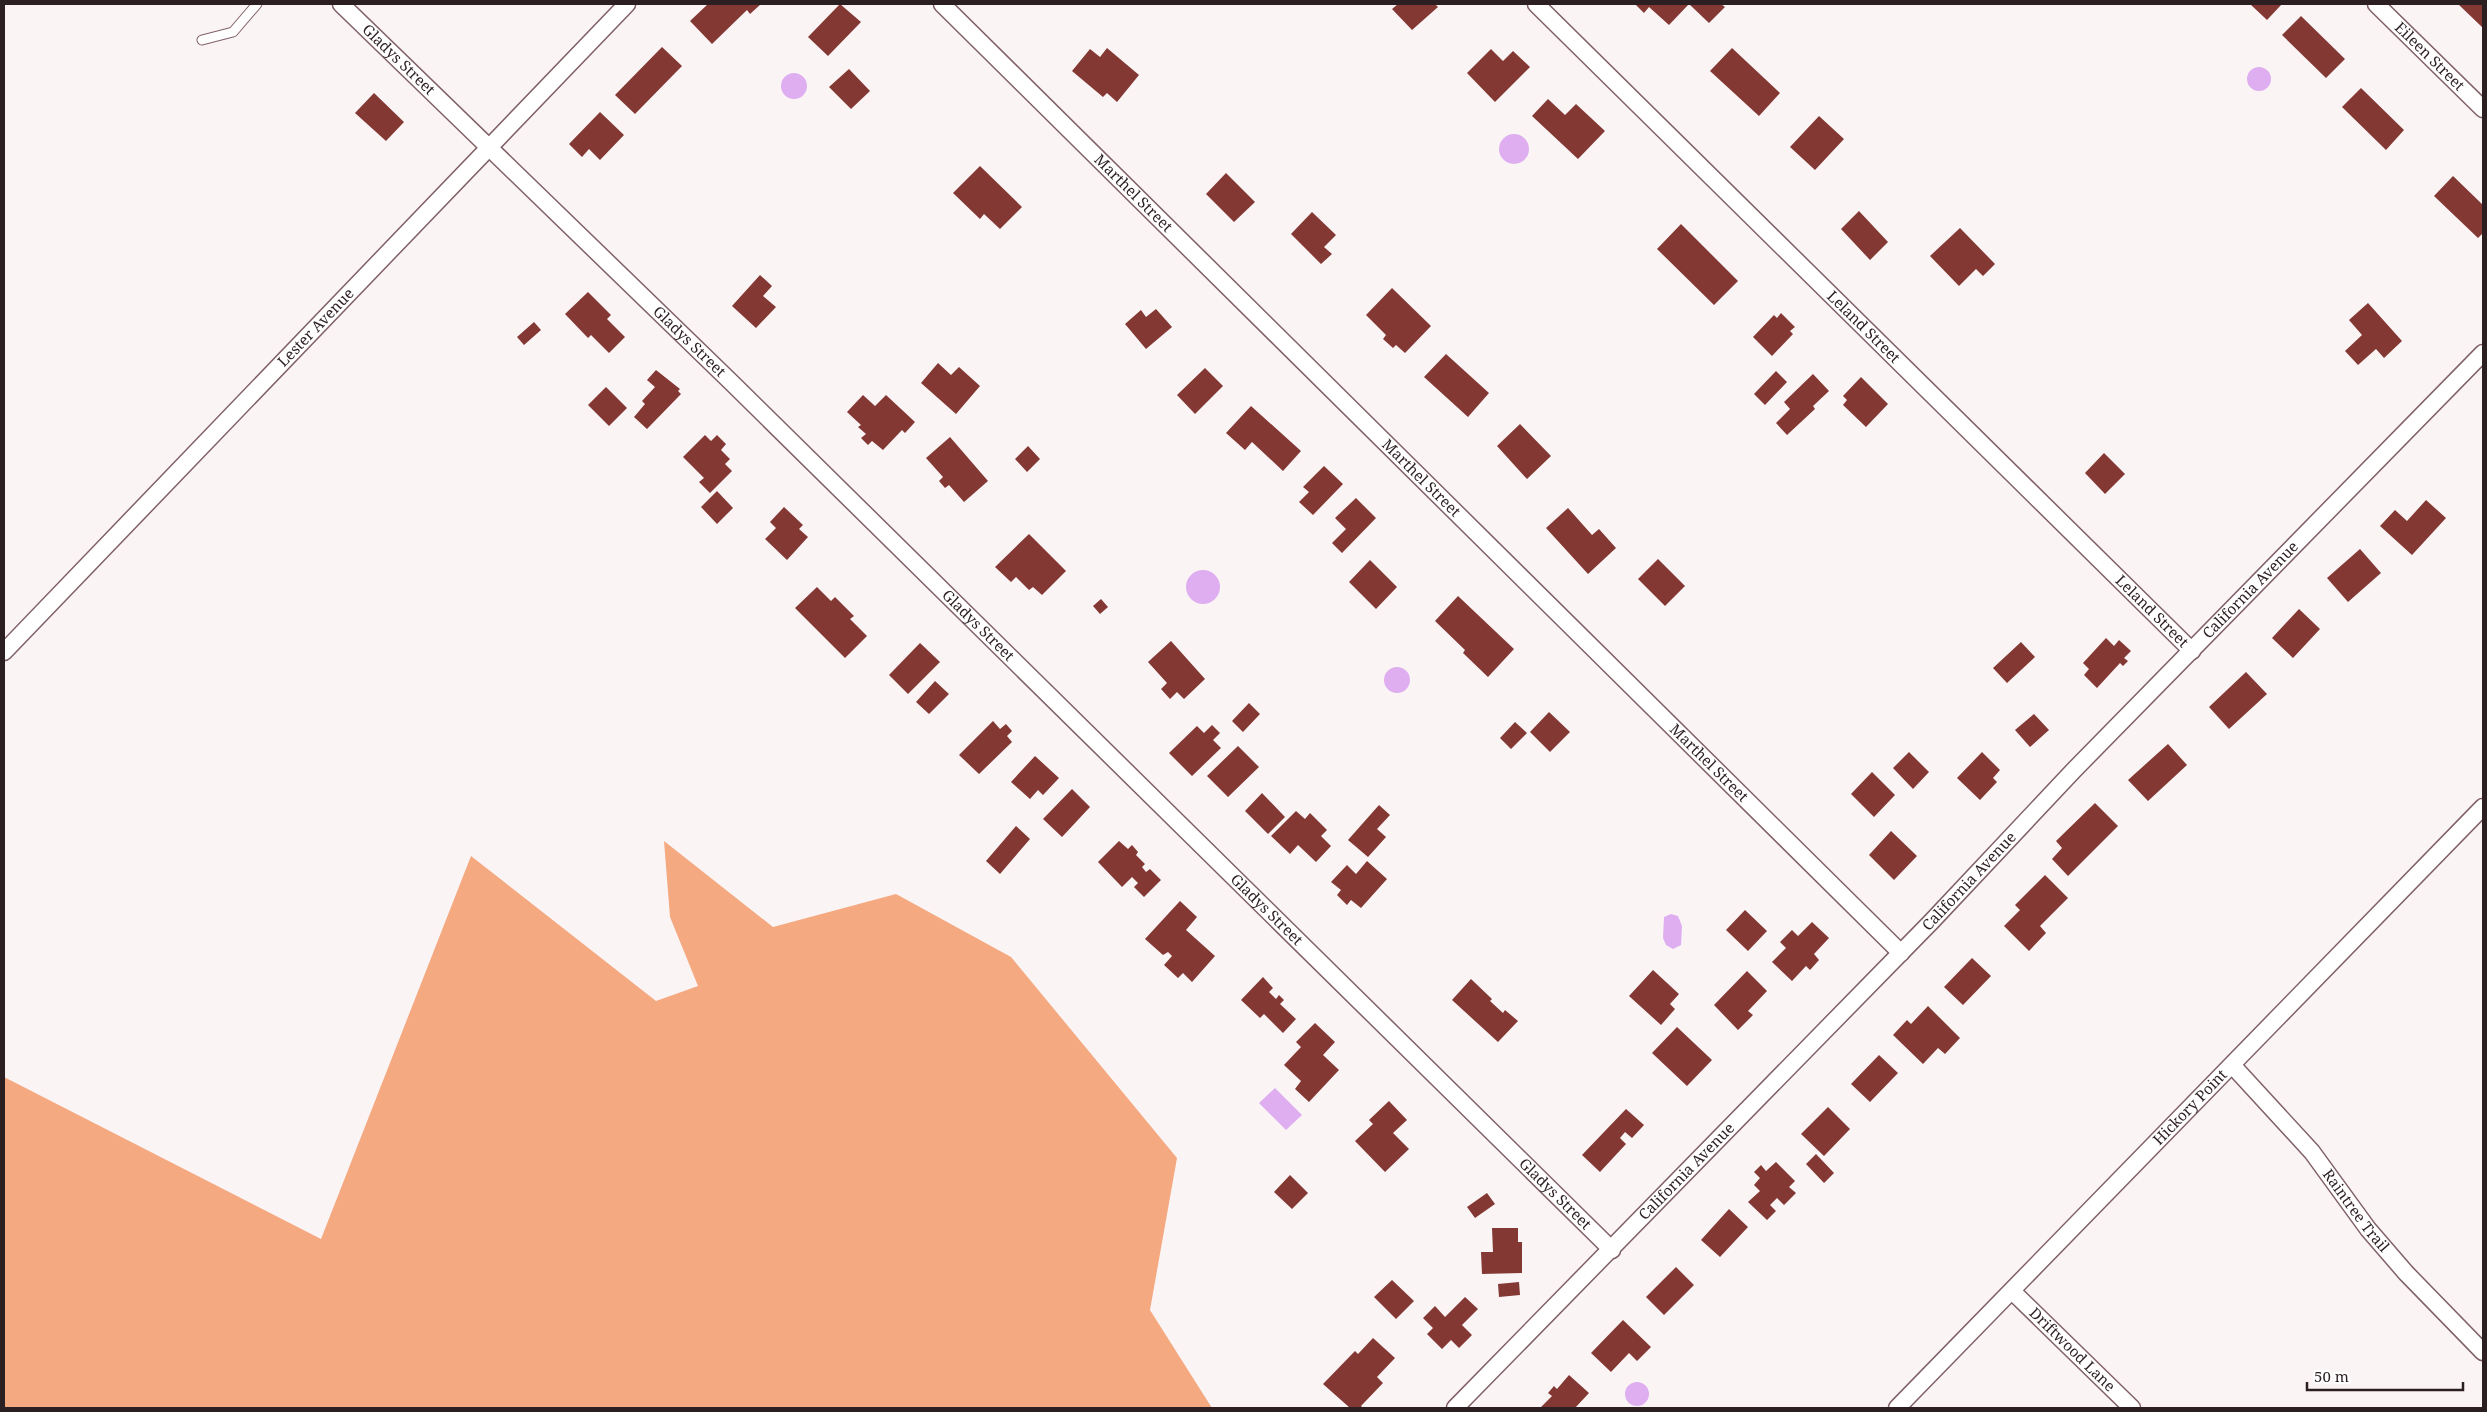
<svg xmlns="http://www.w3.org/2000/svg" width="2487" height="1412" viewBox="0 0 2487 1412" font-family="'Noto Serif',serif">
<rect width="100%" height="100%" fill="#fbf4f5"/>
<path fill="#f4a981" d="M664,841L773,927L896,894L1011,957L1177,1158L1150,1310L1212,1408H4V1077L321,1239L471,856L656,1001L698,986L670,917Z"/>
<path fill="#deaef0" d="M2247 79a12 12 0 1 1 24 0a12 12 0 1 1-24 0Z
M781 86a13 13 0 1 1 26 0a13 13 0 1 1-26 0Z
M1499 149a15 15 0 1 1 30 0a15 15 0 1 1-30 0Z
M1186 587a17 17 0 1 1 34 0a17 17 0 1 1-34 0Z
M1384 680a13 13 0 1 1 26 0a13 13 0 1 1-26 0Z
M1671,914L1678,916L1682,926L1681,945L1673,949L1666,945L1663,938L1664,917Z
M1275,1088L1302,1115L1286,1130L1259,1103Z
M1625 1394a12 12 0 1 1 24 0a12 12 0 1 1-24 0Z"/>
<path fill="#833833" d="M708,4H761L750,14L747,10L712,44L690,21Z
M840,4L861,22L828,56L808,37Z
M1398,4H1435L1438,7L1412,30L1392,9Z
M1635,4H1721L1725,7L1709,23L1689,4L1669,25L1649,7L1644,13Z
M2250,4H2282L2267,20Z
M2458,4H2483V28Z
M2301,16L2345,59L2326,78L2282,35Z
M662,47L682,66L635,114L615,95Z
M1107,48L1139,75L1117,102L1107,93L1103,97L1072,71L1090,49L1100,57Z
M1732,48L1780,93L1759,116L1710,71Z
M1491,49L1503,61L1513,51L1530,67L1495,102L1467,73Z
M849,69L870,91L851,109L829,87Z
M2361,88L2404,130L2386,150L2342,107Z
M374,93L404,122L386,141L355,113Z
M1548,99L1565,115L1576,104L1605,131L1578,159L1532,116Z
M600,112L624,135L600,160L589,149L582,157L569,144Z
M1819,116L1844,139L1815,170L1790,147Z
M980,166L1022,207L1000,229L984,214L980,219L953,193Z
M1226,173L1255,202L1234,222L1206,194Z
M2453,176L2483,205V233L2478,238L2434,196Z
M1859,211L1888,242L1870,260L1841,229Z
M1312,212L1336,235L1324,247L1332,254L1321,264L1291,234Z
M1681,224L1738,281L1714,305L1657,249Z
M1960,228L1995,264L1983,276L1976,269L1959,286L1930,256Z
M760,275L772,286L763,296L776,307L756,328L732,306Z
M1392,288L1431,326L1405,353L1396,345L1393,348L1383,339L1386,335L1366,315Z
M588,292L611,315L607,319L625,337L609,353L591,335L588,338L565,314Z
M2368,303L2402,341L2384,358L2376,349L2358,365L2345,351L2362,335L2349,320Z
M1156,309L1172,327L1146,349L1125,324L1141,310L1146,317Z
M1781,313L1795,327L1790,331L1793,334L1772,356L1753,337L1774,315L1777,318Z
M534,322L541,330L524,345L517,337Z
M1446,354L1489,393L1468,417L1424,377Z
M938,363L951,375L959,367L980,386L956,414L921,383Z
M1205,368L1223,386L1195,414L1177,395Z
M656,370L680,389L678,391L681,394L647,429L634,417L645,404L642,401L655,387L647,380Z
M1776,371L1787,382L1765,405L1754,394Z
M1813,374L1829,391L1813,406L1815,409L1787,435L1776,423L1790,409L1784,402Z
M1861,377L1888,404L1866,427L1843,405L1847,400L1843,396Z
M606,387L627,408L609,426L588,405Z
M863,395L875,406L886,395L915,422L905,433L902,430L883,450L872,441L868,445L861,438L866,434L858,427L861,425L847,412Z
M1251,406L1301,451L1283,471L1252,442L1245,450L1226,433Z
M1520,424L1551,456L1527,479L1497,446Z
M705,435L711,441L717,435L726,444L721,450L730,459L725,464L732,471L710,493L699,482L704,478L683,457Z
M950,437L988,481L964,502L949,485L945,488L939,481L943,477L926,458Z
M1028,446L1040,459L1027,472L1015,459Z
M2104,453L2125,474L2105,494L2085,473Z
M1324,466L1343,484L1313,515L1299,502L1309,492L1303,487Z
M717,491L733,508L717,524L701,507Z
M1356,498L1376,518L1342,553L1332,543L1346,529L1335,518Z
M2426,500L2446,518L2412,555L2380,526L2395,510L2407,521Z
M784,507L803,525L799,529L808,537L787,560L765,539L776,528L770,522Z
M1568,508L1592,535L1599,529L1616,548L1588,574L1546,528Z
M1029,534L1066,571L1042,595L1033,587L1029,590L1016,577L1011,582L995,567Z
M2360,549L2381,573L2348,602L2327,578Z
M1658,559L1685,586L1665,606L1638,579Z
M1370,560L1397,587L1376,609L1349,582Z
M817,587L831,601L835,597L854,616L850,619L867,636L845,658L795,608Z
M1458,596L1514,649L1488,677L1463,653L1465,650L1435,621Z
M1101,599L1108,607L1100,614L1093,606Z
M2299,609L2320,629L2293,658L2272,638Z
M2106,638L2114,646L2119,640L2131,651L2124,658L2128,661L2123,666L2120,663L2097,688L2084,675L2089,669L2083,663Z
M1171,641L1205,679L1184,699L1177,692L1170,699L1161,689L1167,683L1148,662Z
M2021,642L2035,657L2007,683L1993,668Z
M920,643L940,662L908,694L889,675Z
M2246,672L2267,694L2229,729L2209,707Z
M935,681L949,694L929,714L916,702Z
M1249,703L1260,714L1243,732L1232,721Z
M1549,712L1570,732L1550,752L1530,732Z
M2034,714L2049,730L2030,747L2015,730Z
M993,721L1000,729L1006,724L1012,731L1007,736L1012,742L979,774L959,755Z
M1515,722L1527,733L1511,749L1500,738Z
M1212,725L1220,733L1213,740L1221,748L1192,776L1169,753L1197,726L1204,733Z
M2168,744L2187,765L2148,801L2128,780Z
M1238,746L1259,767L1228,797L1207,776Z
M1909,752L1929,772L1913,789L1893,768Z
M1982,752L2000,770L1993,778L1997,782L1980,800L1957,778Z
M1035,756L1059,778L1043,795L1038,790L1030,799L1011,782Z
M1872,772L1895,795L1874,817L1851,794Z
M1072,789L1090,807L1062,837L1043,819Z
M1262,793L1285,817L1268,834L1245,811Z
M2095,803L2118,826L2068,876L2052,859L2062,848L2056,841Z
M1379,805L1390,815L1377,829L1386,837L1368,857L1348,840Z
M1296,811L1305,819L1310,813L1327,830L1321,836L1331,846L1316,862L1298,845L1290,854L1271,836Z
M1016,826L1030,839L1000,874L986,861Z
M1891,831L1917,856L1894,880L1869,855Z
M1119,841L1128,849L1132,845L1138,852L1136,855L1145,864L1142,867L1146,872L1150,869L1161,880L1144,897L1134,887L1138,883L1132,877L1122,887L1098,862Z
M1367,861L1387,879L1361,908L1351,900L1347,905L1337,895L1341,890L1331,882L1347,865L1356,874Z
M2045,875L2068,898L2040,926L2046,933L2029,951L2004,926L2020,910L2015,905Z
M1180,901L1197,917L1186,930L1215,956L1192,982L1183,973L1178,978L1164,965L1172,956L1168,952L1163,955L1145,939Z
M1745,910L1767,931L1748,951L1726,930Z
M1812,922L1829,938L1814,954L1819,960L1810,970L1806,966L1792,981L1772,962L1786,948L1780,942L1792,930L1798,936Z
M1972,958L1991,976L1963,1005L1944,987Z
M1653,970L1679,994L1670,1004L1675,1009L1661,1025L1629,996Z
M1747,971L1767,991L1748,1011L1753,1015L1738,1030L1714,1005Z
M1263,977L1273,988L1269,992L1276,999L1279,995L1284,1000L1280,1004L1296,1019L1283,1033L1264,1014L1260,1018L1241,1000Z
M1471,979L1492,999L1490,1001L1503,1013L1505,1010L1518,1021L1498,1042L1452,1000Z
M1928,1006L1960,1038L1945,1054L1938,1048L1923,1064L1893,1035L1907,1020L1911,1024Z
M1315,1023L1335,1042L1323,1055L1339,1070L1309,1102L1295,1089L1301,1081L1284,1065L1301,1047L1296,1042Z
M1677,1027L1712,1060L1687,1086L1652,1053Z
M1879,1055L1898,1073L1870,1102L1851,1084Z
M1389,1101L1407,1120L1393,1133L1409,1149L1385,1172L1355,1141L1373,1124L1369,1120Z
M1828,1107L1850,1129L1824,1156L1801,1134Z
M1626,1109L1644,1125L1632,1138L1625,1132L1620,1138L1626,1144L1600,1172L1582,1155Z
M1816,1154L1834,1173L1824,1183L1806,1164Z
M1776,1162L1795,1181L1789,1187L1796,1193L1784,1205L1777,1198L1770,1205L1776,1211L1767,1220L1748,1202L1760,1191L1754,1185L1760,1178L1754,1172L1761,1165L1766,1171Z
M1290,1175L1308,1193L1292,1209L1274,1192Z
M1487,1193L1495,1204L1475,1218L1467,1207Z
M1729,1209L1748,1227L1720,1257L1701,1240Z
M1492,1228H1518V1242H1522V1273L1482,1274L1481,1252H1493Z
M1676,1267L1694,1285L1664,1315L1646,1297Z
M1392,1280L1414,1301L1396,1319L1374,1297Z
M1519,1282L1520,1295L1499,1297L1498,1284Z
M1465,1297L1478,1309L1462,1325L1472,1335L1459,1348L1451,1340L1442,1349L1427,1334L1433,1328L1423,1318L1435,1306L1445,1317Z
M1623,1320L1651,1347L1637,1361L1629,1353L1611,1372L1591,1353Z
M1373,1338L1395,1358L1377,1377L1383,1383L1361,1406L1363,1408H1350L1323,1384L1355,1351L1358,1354Z
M1569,1375L1589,1393L1575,1408H1540L1552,1396L1548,1393L1554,1386L1557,1389Z"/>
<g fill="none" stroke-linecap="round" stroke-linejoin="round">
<defs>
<path id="service" d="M202,40L233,32L257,4"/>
<g id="minor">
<path id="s1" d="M341,4L731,382L1612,1250"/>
<path id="s2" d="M942,4L1901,953"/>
<path id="s3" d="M1536,4L2192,651"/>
<path id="s4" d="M2376,4L2483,109"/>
<path id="s5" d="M4,652L627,4"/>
<path id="s6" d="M2233,1066L2312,1152L2368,1229L2406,1273L2483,1352"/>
<path id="s7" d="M2012,1291L2132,1408"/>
<path id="s8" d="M1455,1408L1932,921L2074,770L2483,353"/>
<path id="s9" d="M1897,1408L2483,807"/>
</g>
</defs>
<use href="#service" stroke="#806168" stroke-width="11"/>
<use href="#minor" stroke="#806168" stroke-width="19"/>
<use href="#service" stroke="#fff" stroke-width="9"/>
<use href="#minor" stroke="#fff" stroke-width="16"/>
</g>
<g text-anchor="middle" stroke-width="5" stroke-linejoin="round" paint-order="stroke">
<g font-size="15" fill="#2c1f22" stroke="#fff">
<text dy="5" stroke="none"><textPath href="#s4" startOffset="75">Eileen Street</textPath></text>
<text dy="5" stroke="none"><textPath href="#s1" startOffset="80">Gladys Street</textPath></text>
<text dy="5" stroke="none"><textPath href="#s2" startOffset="269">Marthel Street</textPath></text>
<text dy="5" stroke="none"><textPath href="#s5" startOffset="450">Lester Avenue</textPath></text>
<text dy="5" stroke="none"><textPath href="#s3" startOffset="460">Leland Street</textPath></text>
<text dy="5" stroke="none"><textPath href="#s1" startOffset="485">Gladys Street</textPath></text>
<text dy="5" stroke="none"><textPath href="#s2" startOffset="674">Marthel Street</textPath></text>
<text dy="5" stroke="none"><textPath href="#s8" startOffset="1141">California Avenue</textPath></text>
<text dy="5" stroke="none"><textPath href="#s3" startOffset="865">Leland Street</textPath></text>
<text dy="5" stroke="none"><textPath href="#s1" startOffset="890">Gladys Street</textPath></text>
<text dy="5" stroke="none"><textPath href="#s2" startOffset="1079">Marthel Street</textPath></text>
<text dy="5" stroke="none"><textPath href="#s8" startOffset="736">California Avenue</textPath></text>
<text dy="5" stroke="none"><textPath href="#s1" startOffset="1295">Gladys Street</textPath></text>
<text dy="5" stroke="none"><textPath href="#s9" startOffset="420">Hickory Point</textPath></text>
<text dy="5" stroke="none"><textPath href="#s8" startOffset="331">California Avenue</textPath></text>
<text dy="5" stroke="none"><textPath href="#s1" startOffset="1700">Gladys Street</textPath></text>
<text dy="5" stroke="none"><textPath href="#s6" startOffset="190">Raintree Trail</textPath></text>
<text dy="5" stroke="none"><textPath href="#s7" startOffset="84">Driftwood Lane</textPath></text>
</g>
</g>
<rect width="2487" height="1412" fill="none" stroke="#2c1f22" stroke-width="10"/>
<path d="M2307 1382v8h156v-8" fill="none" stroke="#2c1f22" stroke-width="2.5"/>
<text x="2314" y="1382" font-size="15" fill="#2c1f22" stroke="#ffffff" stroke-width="4" paint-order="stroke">50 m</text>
</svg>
